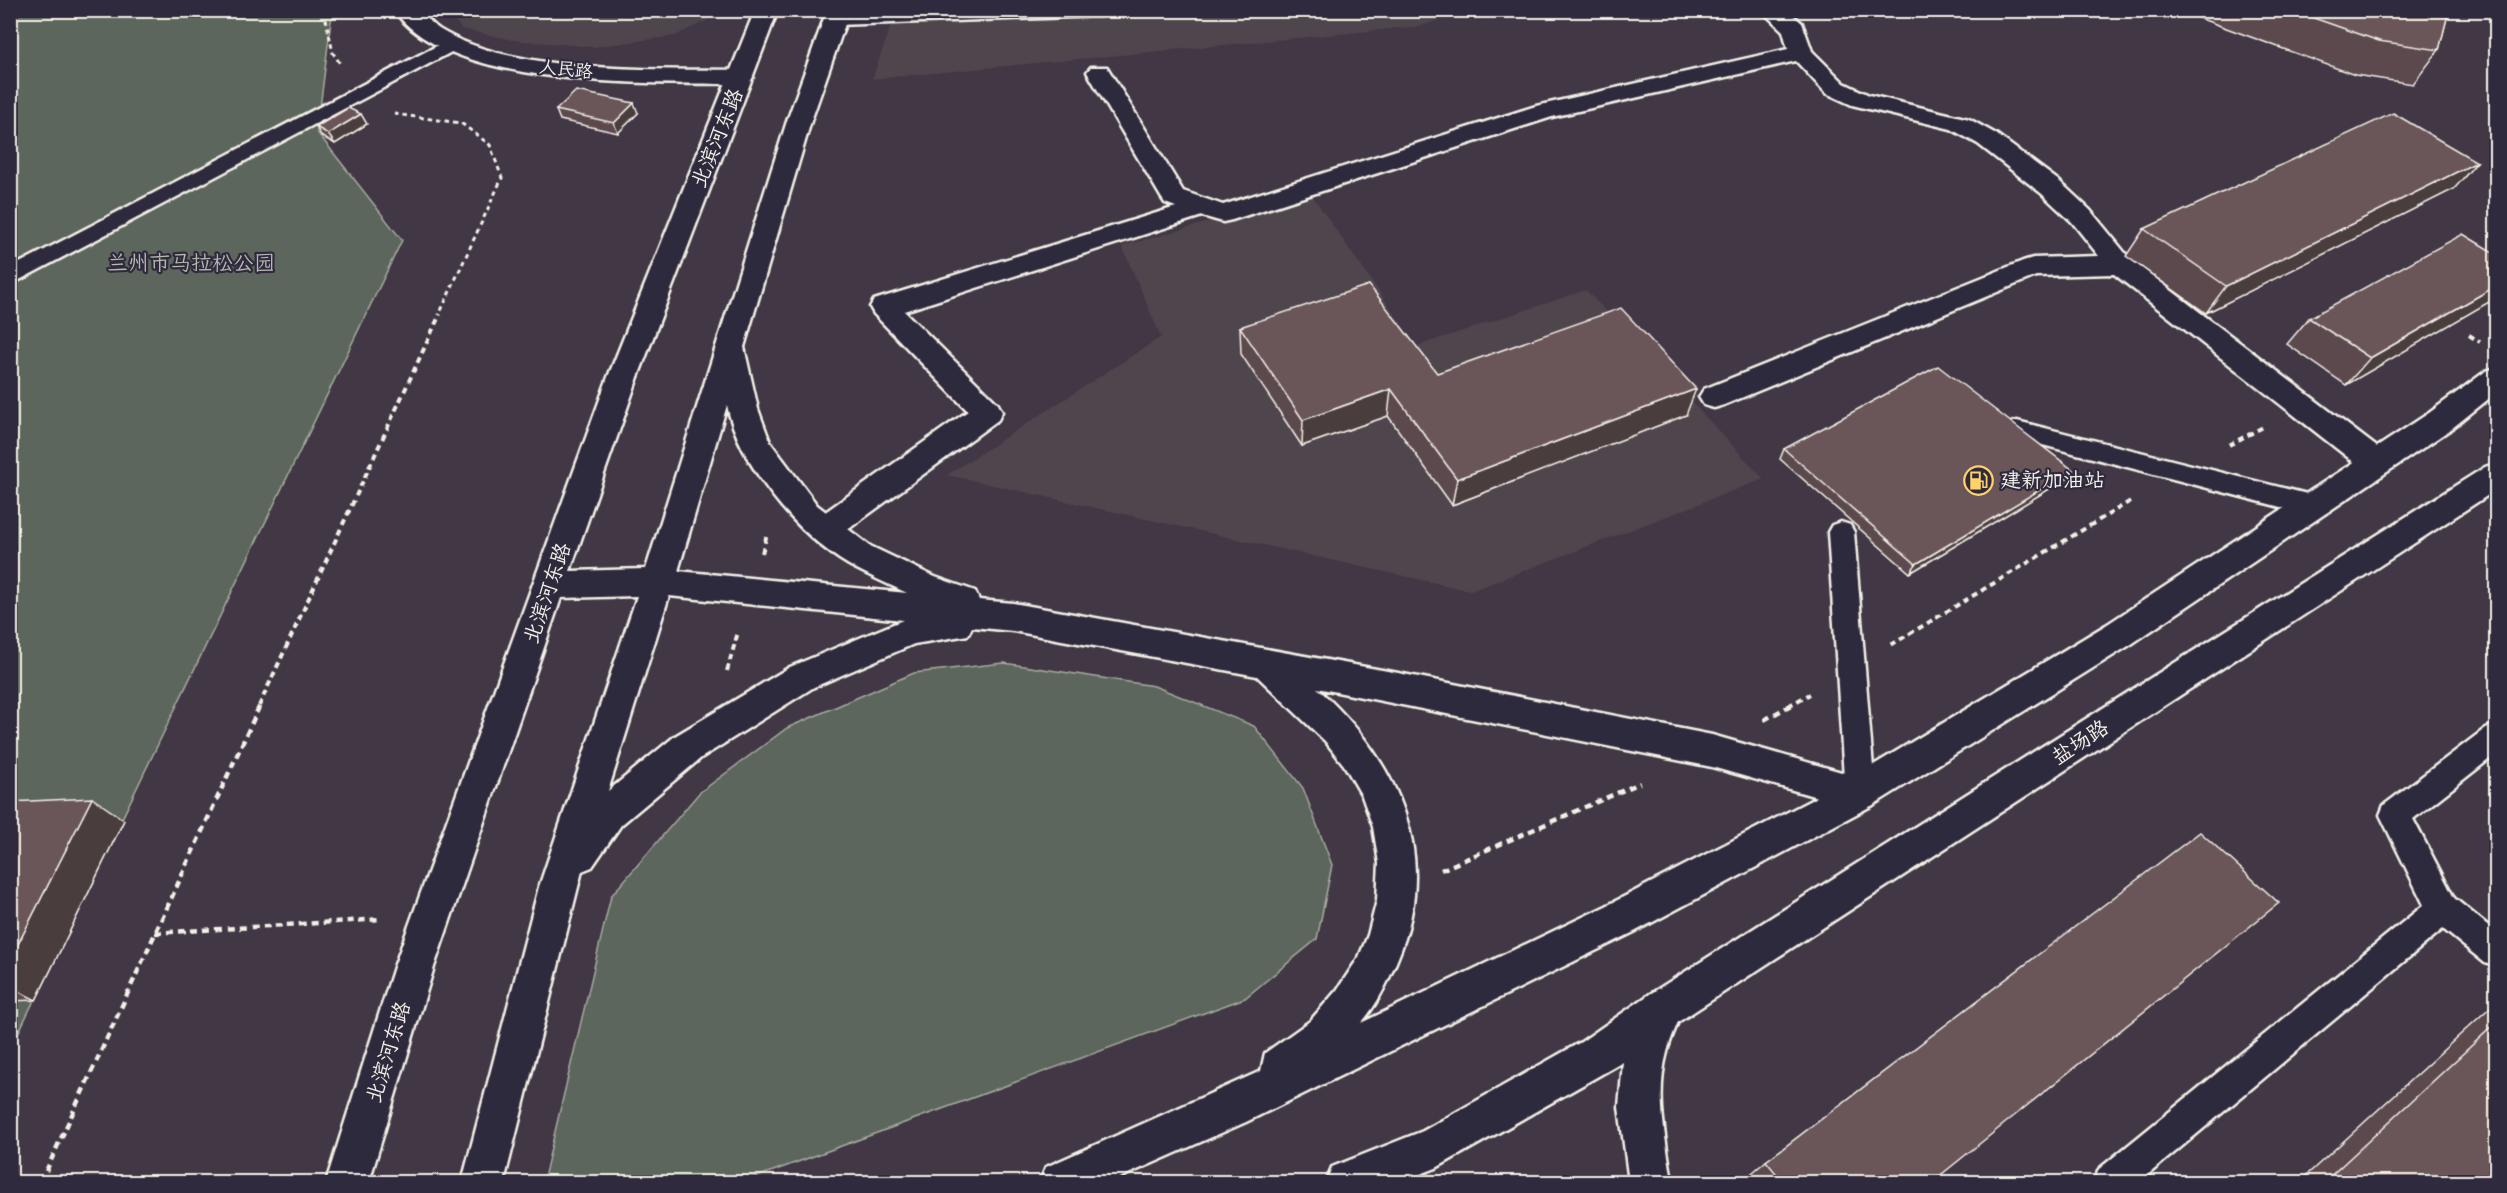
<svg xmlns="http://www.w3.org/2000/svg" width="2507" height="1193" viewBox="0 0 2507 1193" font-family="Itim,'LXGW WenKai TC',sans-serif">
<rect width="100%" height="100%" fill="#413745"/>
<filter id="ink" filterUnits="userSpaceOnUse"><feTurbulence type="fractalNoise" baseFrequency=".0167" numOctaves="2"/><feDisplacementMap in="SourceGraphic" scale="12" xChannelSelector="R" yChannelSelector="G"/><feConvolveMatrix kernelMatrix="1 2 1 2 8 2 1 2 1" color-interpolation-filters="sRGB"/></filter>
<g filter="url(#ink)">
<path fill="#50444e" d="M448,11H712L708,20L675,36L594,47L512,40L461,29Z
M896,11H1466L1422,26L872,79Z
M1311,194L1417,346L1586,290L1764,479L1471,591L947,475L1161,337L1122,246Z"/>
<path fill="#5b665b" stroke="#a8aca2" stroke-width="1.5" d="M11,11H335L331,21L317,132L402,240L11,1048Z
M1004,663L1154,686L1254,726L1303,788L1332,865L1317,939L1245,998L743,1182H543L611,896L699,793L787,728L914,673Z"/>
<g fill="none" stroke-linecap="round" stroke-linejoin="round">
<defs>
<path id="lane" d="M922,10H1111L1102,16L836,25L827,19L836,13Z
M452,38L459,40L462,44L459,48L10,285V268Z
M2017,421L2311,495L2320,498L2324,505L2320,512L2311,515L2008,436L2005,430L2008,424Z
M1841,522L1850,525L1854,532L1875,793L1871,802L1860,806L1849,802L1845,793L1828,532L1832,525Z
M2496,724V754L2413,819L2454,898L2496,932V967L2485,963L2443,929L2139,1182H2094L2099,1169L2424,905L2380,815L2384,805L2486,728Z"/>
<path id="street" d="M1761,10H1787L1802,23L1812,51L1844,83L1869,95L1969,119L1996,134L2059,181L2090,210L2130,259L2386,454L2390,462L2386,470L2375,474L2364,470L2114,274L2036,276L1724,405L1714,408L1704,405L1699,397L1704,389L2023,261L2033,258L2099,256L2072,222L2041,193L1978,144L1951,129L1852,105L1826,93L1796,61L1552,117L1232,220L1223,222L1202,216L904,311L998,404L1002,412L998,420L836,538L825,541L814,538L809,529L814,520L968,411L874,314L870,307L874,300L1176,207L1165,203L1161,197L1087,72L1091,67H1107L1183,191L1223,205L1536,106L1788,49L1783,31Z"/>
<path id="secondary" d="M394,10H419C425,16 432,24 439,29C513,75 655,69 741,70L749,72L753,77L749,82L741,84C653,83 449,90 394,10Z
M2496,368V393L2451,429L2130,645L1873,805L1860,809L1847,805L1842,793L1847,781L2106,625L2429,413L2486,371Z
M2496,463V490L1678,1022L1664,1028L1650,1022L1644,1008L1650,994L2485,467Z"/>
<path id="primary" d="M755,10H778L638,377L570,571L646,569L787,121L827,10H850L811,121L744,347L758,409L770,442L817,505L870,546L935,577L975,591L979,600L1013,603L1393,672L1712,735L1873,781L1878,793L1873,805L1634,932L1246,1122L1110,1182H1040L1046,1167L1261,1071L1265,1053L1310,1021L1337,990L1359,957L1368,935L1377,900L1379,863L1373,827L1362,796L1344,765L1325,741L1257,676L1013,631L972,627L968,635L914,644L814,687L701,758L621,825L592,867L582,871L504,1182H462L539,887L637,596L561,598L434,967L369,1182H326L394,967L608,377ZM727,405C739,464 797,535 849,565C868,575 888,584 907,593L678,571ZM669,596L903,620L790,667L675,736L608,791ZM1317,688L1712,767L1817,797L1606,906L1361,1023C1377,1005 1388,982 1397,960C1442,854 1398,761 1317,688Z
M1664,988L1678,994L1684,1008C1678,1022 1671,1037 1667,1052C1655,1096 1666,1139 1672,1182H1629L1619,1107L1623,1062L1436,1168L1400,1182H1326L1332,1167L1423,1131L1581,1042L1650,994Z"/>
</defs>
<use href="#lane" stroke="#f4f1e8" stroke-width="5"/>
<use href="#street" stroke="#f4f1e8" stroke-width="5"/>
<use href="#secondary" stroke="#f4f1e8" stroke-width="5"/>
<use href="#primary" stroke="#f4f1e8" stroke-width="5"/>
<path stroke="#f4f1e8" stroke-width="3" stroke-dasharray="4.5 4" stroke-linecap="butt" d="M324,10L333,53L341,65
M394,114L461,123L490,145L502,178L439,315"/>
<path stroke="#f4f1e8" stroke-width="4" stroke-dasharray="6 4.5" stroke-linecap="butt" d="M2469,335L2480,342
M2229,445L2265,426
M762,553L767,534
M1891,645L2134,499
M727,671L738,632
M259,706L440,314
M1788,706L1810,694"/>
<path stroke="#f4f1e8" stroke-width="4.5" stroke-dasharray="7 5" stroke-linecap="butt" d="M1764,720L1791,705
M1441,870L1640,783
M155,933L382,919
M41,1182L260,705"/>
<use href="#lane" fill="#2f2a3d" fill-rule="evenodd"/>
<use href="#street" fill="#2f2a3d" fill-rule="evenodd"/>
<use href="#secondary" fill="#2f2a3d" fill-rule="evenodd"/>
<use href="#primary" fill="#2f2a3d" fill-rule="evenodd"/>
</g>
<path fill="#5b494d" stroke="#f4f1e8" stroke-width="1.5" d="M2177,10H2449L2439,50L2413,84L2355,75Z
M556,110L638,113L618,133L560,120Z
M367,124L335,144L322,137L316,127Z
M2477,162L2454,189L2206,313L2126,256L2144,229Z
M2496,254L2346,385L2287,344L2309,318Z
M1240,327L1437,373L1686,415L1452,505L1388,416L1302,446L1241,354Z
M1784,449L2066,479L1910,573L1780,459Z
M10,802L124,820L36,1000L10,1001Z
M2496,1002V1182H2299Z
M1766,1161L1932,1182H1749L1746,1178Z"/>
<path fill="#4a3c3e" stroke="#f4f1e8" stroke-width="1.5" d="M634,103L638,113L618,133L614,123Z
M361,114L367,124L335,144L328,134Z
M2477,162L2454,189L2206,313L2226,286Z
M2496,286V298L2346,385L2370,358Z
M1391,389L1388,416L1302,446L1303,420Z
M1696,389L1686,415L1452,505L1457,479Z
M2073,470L2066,479L1910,573L1916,564Z
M92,798L124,820L36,1000L10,987V960Z"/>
<path fill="#6a5559" stroke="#f4f1e8" stroke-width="1.5" d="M2291,10H2449L2439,50L2379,41Z
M576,91L634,103L614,123L556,110Z
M348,108L361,114L328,134L316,127Z
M2393,113L2477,162L2226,286L2144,229Z
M2463,234L2496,254V286L2370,358L2309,318Z
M1369,285L1437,373L1621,308L1696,389L1457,479L1391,389L1303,420L1240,327Z
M1938,366L2073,470L1916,564L1784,449Z
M92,798L10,960V802Z
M2200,832L2279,903L1932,1182H1783L1766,1161Z
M2496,1023V1182H2324Z"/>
</g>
<defs>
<symbol id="fuel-ring" viewBox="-11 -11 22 22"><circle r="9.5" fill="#2f2a3d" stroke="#ffd166" stroke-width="1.5"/><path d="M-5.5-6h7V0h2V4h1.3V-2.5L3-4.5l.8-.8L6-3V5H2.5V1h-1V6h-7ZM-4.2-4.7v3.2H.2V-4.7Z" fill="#ffd166"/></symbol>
</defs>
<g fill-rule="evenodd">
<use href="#fuel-ring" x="1962" y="464" width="33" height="33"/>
</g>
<g text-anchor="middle" stroke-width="4.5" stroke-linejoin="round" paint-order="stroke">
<g font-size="18" fill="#f4f1e8" stroke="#2f2a3d">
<text transform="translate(566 69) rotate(6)" y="6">人民路</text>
</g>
<g font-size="21" fill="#f4f1e8" stroke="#2f2a3d">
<text transform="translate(717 138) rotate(-68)" y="7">北滨河东路</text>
<text transform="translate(547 593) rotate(-71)" y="7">北滨河东路</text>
<text transform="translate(2080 742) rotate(-33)" y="7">盐场路</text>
<text transform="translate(388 1052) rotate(-73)" y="7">北滨河东路</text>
</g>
<g font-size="21" fill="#b7b9b0" stroke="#2f2a3d">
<text x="191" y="270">兰州市马拉松公园</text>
</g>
<g font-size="21" fill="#f4f1e8" stroke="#2f2a3d" text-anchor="start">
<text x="2000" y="487">建新加油站</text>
</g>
</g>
<rect width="2507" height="1193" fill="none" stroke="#2f2a3d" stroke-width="36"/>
<rect x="18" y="18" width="2471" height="1157" fill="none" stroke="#f4f1e8" stroke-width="2" filter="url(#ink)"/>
</svg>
